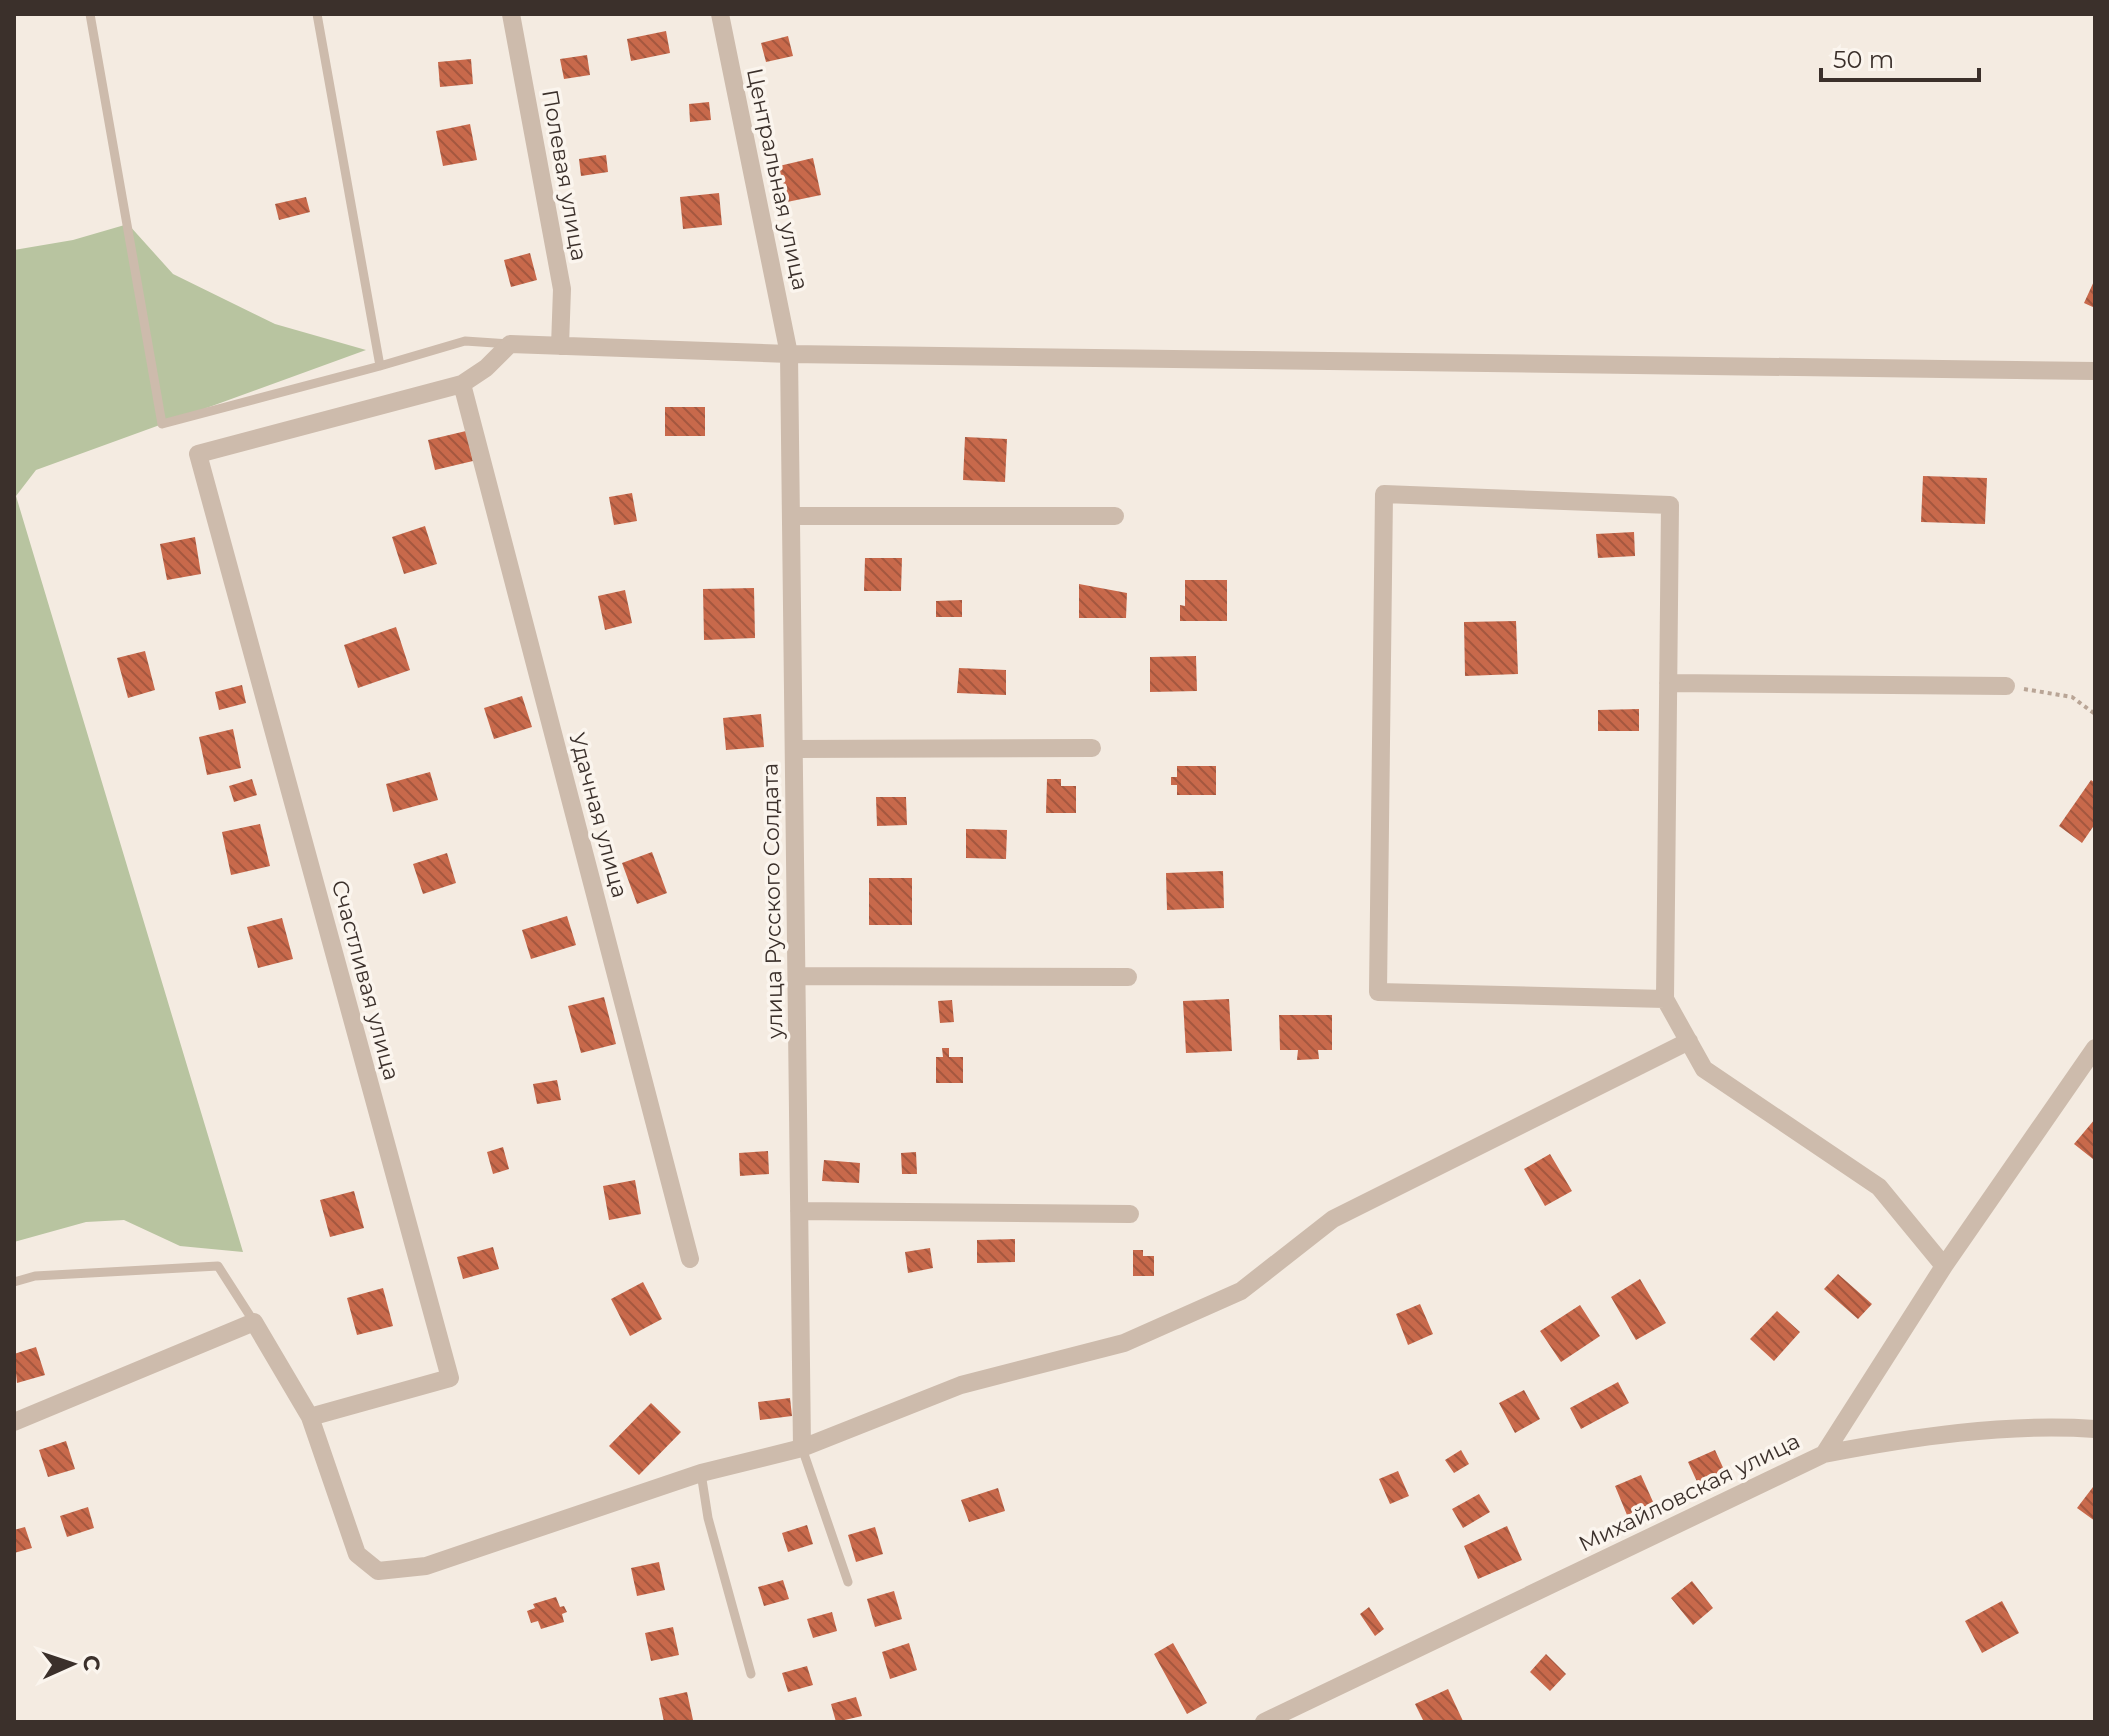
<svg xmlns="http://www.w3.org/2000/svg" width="2109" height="1736" viewBox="0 0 2109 1736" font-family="Montserrat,sans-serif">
<defs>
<pattern id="building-back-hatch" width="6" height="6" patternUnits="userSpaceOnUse" patternTransform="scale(2)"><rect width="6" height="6" fill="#c8694b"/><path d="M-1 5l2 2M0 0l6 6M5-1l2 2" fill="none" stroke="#a4573f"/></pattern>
</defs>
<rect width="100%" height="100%" fill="#f4ebe1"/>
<path fill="#b8c4a0" d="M128,224L173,274L275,324L366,350L36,470L16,496L243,1252L180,1246L124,1220L86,1222L14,1242V250L73,240Z"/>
<path fill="url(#building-back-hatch)" d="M666,31L670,53L631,61L627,39Z
M788,36L793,56L766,62L761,43Z
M587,55L590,75L564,79L560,59Z
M471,59L473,84L440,87L438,62Z
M709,102L711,120L690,122L689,104Z
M470,124L477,160L443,166L436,131Z
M606,155L608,172L581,176L579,159Z
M813,158L821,195L787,202L779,166Z
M719,193L722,225L683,229L680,197Z
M306,197L310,212L279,220L275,204Z
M530,253L537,280L511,287L504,260Z
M2095,279V308L2084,303Z
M665,407H705V436H665Z
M466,431L473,461L435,470L428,440Z
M965,437L1007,439L1005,482L963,480Z
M1923,476L1987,478L1985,524L1921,522Z
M632,493L637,521L614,525L609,497Z
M425,526L437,564L404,574L392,537Z
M1634,532L1635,556L1598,558L1596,534Z
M195,537L201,574L167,580L160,544Z
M865,558H902L901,591H864Z
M1185,580H1227V621H1180V605L1185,606Z
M1079,584L1127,593L1126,618H1079Z
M754,588L755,638L704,640L703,589Z
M625,590L632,623L605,630L598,596Z
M962,600V617H936V601Z
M1516,621L1518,674L1465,676L1464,622Z
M396,627L410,670L358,688L344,645Z
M145,651L155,690L128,698L117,658Z
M1196,656L1197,691L1150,692V657Z
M959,668L1006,670V695L957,693Z
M242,685L246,703L219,710L215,692Z
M522,696L532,727L494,739L484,708Z
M1639,709V731H1598V710Z
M761,714L764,747L726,750L723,718Z
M233,729L241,768L207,775L199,737Z
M1177,766H1216V795H1177V785H1171V777H1177Z
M430,772L438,800L393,812L386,784Z
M252,779L257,795L234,802L229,786Z
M1047,779H1061V786H1076V813H1046Z
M2091,780L2095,783V824L2082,843L2059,826Z
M876,797H906L907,825L877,826Z
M260,824L270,866L231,875L222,832Z
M966,829L1007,830L1006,859L966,858Z
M652,852L667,893L637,904L622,863Z
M447,853L456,883L423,894L413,864Z
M1223,871L1224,908L1167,910L1166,873Z
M869,878H912V925H869Z
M567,916L576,945L531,959L522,930Z
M282,918L293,959L258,968L247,927Z
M604,997L616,1044L581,1053L568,1006Z
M1229,999L1232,1051L1186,1053L1183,1001Z
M952,1000L954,1022L940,1023L938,1001Z
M1279,1015H1332V1050H1318L1319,1059L1297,1060L1298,1050H1280Z
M942,1048H949V1057H963V1083H936V1057H943Z
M557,1080L561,1100L537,1104L533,1084Z
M2095,1119V1157L2093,1159L2074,1144Z
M503,1147L509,1169L493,1174L487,1152Z
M768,1151L769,1174L740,1176L739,1153Z
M916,1152L917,1174H902L901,1153Z
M1550,1154L1572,1191L1545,1206L1524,1169Z
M824,1160L860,1163L859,1183L822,1181Z
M635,1180L641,1214L609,1220L603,1186Z
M354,1191L364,1228L330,1237L320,1200Z
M1015,1239V1262L977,1263V1240Z
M493,1247L499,1269L463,1279L457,1257Z
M930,1248L933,1268L908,1273L905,1252Z
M1133,1250H1143V1256H1154V1276H1133Z
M1838,1274L1872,1304L1858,1319L1824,1289Z
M1640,1279L1666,1323L1636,1340L1611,1297Z
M643,1282L662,1319L630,1336L611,1299Z
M383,1288L393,1326L357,1335L347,1298Z
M1420,1304L1433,1334L1408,1345L1396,1314Z
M1580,1305L1600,1336L1561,1362L1540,1331Z
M1777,1311L1800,1332L1774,1361L1750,1339Z
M36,1347L45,1375L17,1383L14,1354Z
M1618,1382L1629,1403L1581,1429L1570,1408Z
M1524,1390L1540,1419L1515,1433L1499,1403Z
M790,1398L792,1416L760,1420L758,1402Z
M651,1403L681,1432L639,1475L609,1446Z
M66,1441L75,1469L48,1477L39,1450Z
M1461,1450L1469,1464L1454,1473L1445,1460Z
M1715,1450L1726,1474L1699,1486L1688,1462Z
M1398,1471L1409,1496L1390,1504L1379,1479Z
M1641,1475L1654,1504L1627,1515L1615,1486Z
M2093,1487L2095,1489V1521L2077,1508Z
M998,1488L1005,1511L969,1522L961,1500Z
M1479,1494L1490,1512L1463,1528L1452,1509Z
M88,1507L94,1528L67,1537L60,1516Z
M807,1525L813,1544L788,1552L782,1533Z
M1507,1526L1522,1560L1478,1579L1464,1546Z
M25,1527L32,1548L14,1553V1530Z
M875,1527L883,1554L856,1562L848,1535Z
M659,1562L665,1590L637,1596L631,1568Z
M783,1580L789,1599L764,1606L758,1587Z
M1692,1581L1713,1608L1693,1625L1671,1598Z
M894,1591L902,1619L875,1627L867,1599Z
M556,1597L560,1607L564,1606L567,1612L562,1614L564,1622L541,1629L538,1621L531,1623L527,1611L535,1608L533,1604Z
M2002,1601L2019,1633L1982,1653L1965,1621Z
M1369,1607L1384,1629L1375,1636L1360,1614Z
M832,1612L837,1631L813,1638L807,1619Z
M673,1627L679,1655L651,1661L645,1633Z
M909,1643L917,1670L890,1679L882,1652Z
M1173,1643L1207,1703L1187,1714L1154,1654Z
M1546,1654L1566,1674L1550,1691L1530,1672Z
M807,1666L813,1685L788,1692L782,1673Z
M1448,1689L1463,1721L1424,1722L1415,1704Z
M687,1692L693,1720L664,1722L659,1698Z
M856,1697L862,1716L836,1722L831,1704Z"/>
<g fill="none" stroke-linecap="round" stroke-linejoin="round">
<path stroke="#b9a596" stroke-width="4" stroke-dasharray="4 4" stroke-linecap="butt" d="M2024,689L2072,697L2095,714"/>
<path stroke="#cdbbac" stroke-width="9" d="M90,14L162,424L380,366
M317,14L380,366L465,341L510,344
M14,1282L35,1276L218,1266L254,1322
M802,1448L848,1582
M701,1473L708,1518L751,1674"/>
<path stroke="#cdbbac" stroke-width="18" d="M511,14L562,289L560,346
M720,14L789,354L802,1448
M462,384L690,1259
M792,516H1115
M1668,683L2006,686
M794,749L1092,748
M797,976L1128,977
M1665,999L1670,505L1384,494L1378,992L1665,999L1704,1069L1879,1187L1944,1266
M799,1211L1130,1214
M310,1417L450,1378L198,454L462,384L486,368L510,344L789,354L2095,371
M14,1422L254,1322L310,1417L357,1554L378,1571L426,1566L701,1473L802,1448L961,1385L1124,1343L1241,1291L1333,1219L1689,1041
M1824,1454C1912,1437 2005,1423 2095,1429
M1264,1722L1824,1454L1944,1266L2095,1048"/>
</g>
<g text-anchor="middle" stroke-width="7" stroke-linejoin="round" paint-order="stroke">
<g font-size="22" fill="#3b302b" stroke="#fbf5ee">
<text transform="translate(565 175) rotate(80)" y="8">Полевая улица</text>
<text transform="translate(778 179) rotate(78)" y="8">Центральная улица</text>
<text transform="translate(599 815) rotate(75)" y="8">Удачная улица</text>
<text transform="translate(772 901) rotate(-91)" y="8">улица Русского Солдата</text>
<text transform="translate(366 980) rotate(75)" y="8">Счастливая улица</text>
<text transform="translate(1689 1492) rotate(-26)" y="8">Михайловская улица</text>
</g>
</g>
<rect width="2109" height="1736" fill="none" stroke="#3b302b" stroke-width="32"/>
<g transform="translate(72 1664) rotate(87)" stroke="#fbf5ee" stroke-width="6" paint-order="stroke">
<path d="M0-6L14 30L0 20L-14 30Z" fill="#3b302b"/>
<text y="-12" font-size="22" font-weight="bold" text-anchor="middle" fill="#3b302b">С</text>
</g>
<path d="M1821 68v12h158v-12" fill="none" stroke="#3b302b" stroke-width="4"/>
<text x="1833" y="68" font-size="24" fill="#3b302b" stroke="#fbf5ee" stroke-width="6" paint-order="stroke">50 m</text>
</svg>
